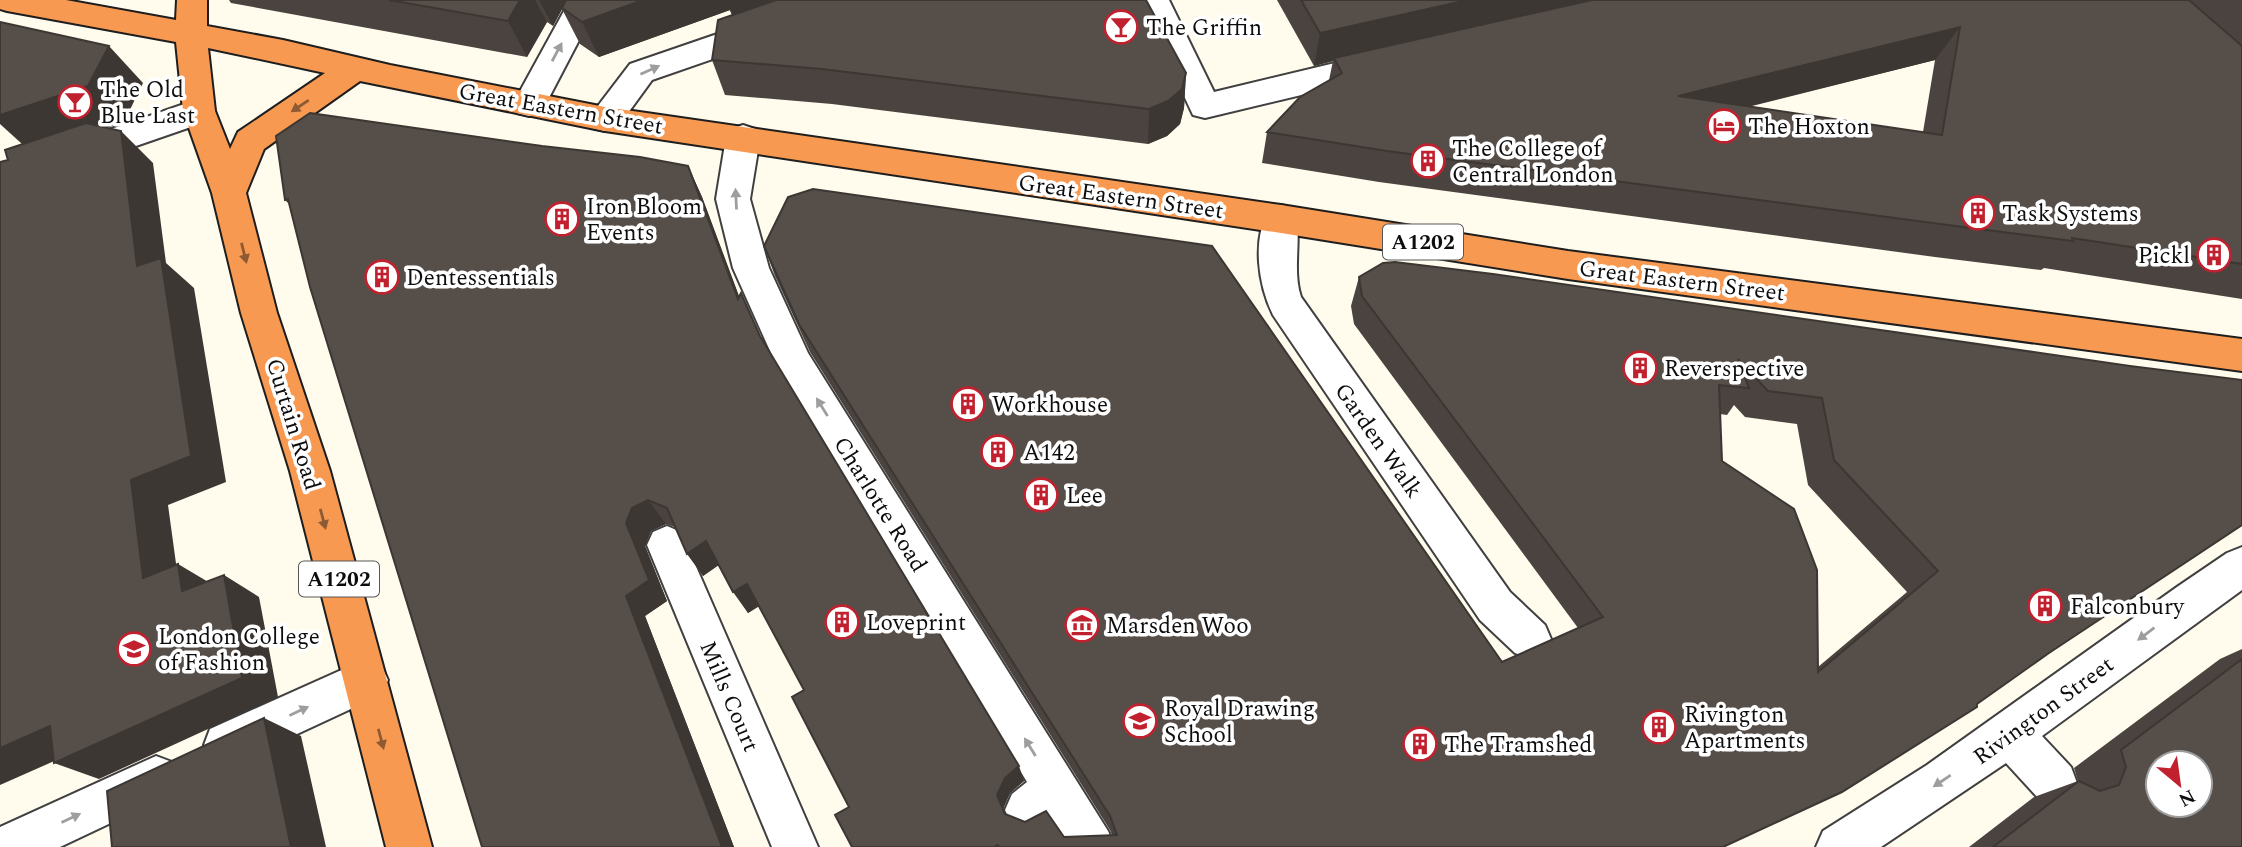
<svg xmlns="http://www.w3.org/2000/svg" width="2242" height="847" viewBox="0 0 2242 847" font-family="Spectral,serif">
<rect width="100%" height="100%" fill="#fffbed"/>
<g fill="none" stroke-linecap="round" stroke-linejoin="round">
<defs>
<path id="minor" d="M570,0H600L541,113L529,116L517,113L513,104Z
M816,0H864L860,8L652,80L617,128L605,131L593,128L588,119L630,64Z
M1139,0H1169L1214,92L1381,52L1392,56L1397,64L1392,72L1381,76L1205,118L1193,115Z
M199,99L211,102L215,111L211,120L0,193V167Z
M743,125L755,129L760,138L750,199L769,268L808,353L1108,831L1115,847H1066L1050,821L1028,833L1012,826L1005,810L1012,794L1027,782L775,362L733,268L716,199L726,138L731,129Z
M1281,205L1293,209C1304,229 1291,268 1301,297L1510,592L1545,625L1551,639L1545,653L1530,659L1515,653L1480,620L1273,315C1258,284 1252,240 1269,209Z
M667,526L681,532L818,847H772L647,545L653,532Z
M2242,547V590L2042,736L2071,767L2077,783L2071,799L2055,805L2039,799L2006,763L1881,847H1816L1823,831L1927,765L2177,587L2227,553Z
M366,659L381,665L388,680L381,695L226,767L210,761L204,745L210,729Z
M156,756L172,762L178,778L172,794L60,847H0V827Z"/>
<path id="highway" d="M0,0H66L176,20L177,0H207V26L283,40L390,65L605,107L1281,205L1568,251L2242,339V371L1568,279L1281,233L605,131L360,81L264,149L246,193L277,313L330,471L432,847H386L290,471L241,313L212,193L183,111L176,42L7,11L0,9ZM208,48L325,73L238,132L230,149L215,111Z"/>
</defs>
<use href="#minor" stroke="#404040" stroke-width="4"/>
<use href="#highway" stroke="#1e1e1e" stroke-width="4"/>
<use href="#minor" fill="#fff" fill-rule="evenodd"/>
<use href="#highway" fill="#f89952" fill-rule="evenodd"/>
</g>
<path fill="#4a433f" fill-rule="evenodd" d="M229,0H1146L1186,73L1184,108L1180,124L1167,136L1148,144L832,104L725,95L712,60L732,15L730,10L599,57L580,44L562,9L553,26L547,22L527,57L231,3Z
M1277,0H2242V299L2044,268L2041,270L1935,257L1379,182L1262,163L1267,132L1329,80L1333,61L1314,66ZM1935,60L1923,132L1748,107Z
M688,166L702,197L739,297L761,337L1024,781L1010,793L1003,809L1005,814L1064,837L1112,835L1110,830L810,352L775,276L764,246L1502,662L1578,628L1354,324L1351,306L1359,277L2130,366L1723,847H852L849,807L804,690L759,606L748,613L719,565L703,576L675,527L666,524L651,531L645,546L667,601L645,616L734,847H482L289,204L285,200ZM1734,405L1745,417L1797,424L1808,485L1907,592L1818,667L1722,461L1720,414L1727,415Z
M2242,649V847H1969L2034,797L2078,781L2074,768L2220,659Z"/>
<path fill="#3c3733" d="M520,0H535L547,22L527,57L508,21Z
M539,0H567L553,26Z
M643,0H808L736,25L730,10L599,57L582,22Z
M1468,0H1603L1334,58L1333,61L1314,66L1320,33Z
M1960,27L1935,60L1661,128L1678,96Z
M109,46L143,83L124,122L32,153L0,124V115Z
M1186,73L1184,108L1180,124L1167,136L1148,144L1149,109Z
M121,131L153,163L166,263L194,288L226,482L168,505L181,600L143,578L131,480L137,266Z
M688,166L702,197L751,328L738,299Z
M648,500L666,524L651,531L645,546L667,601L645,616L734,847H722L626,596V523L632,508Z
M706,541L721,563L703,576L687,554Z
M178,564L215,586L182,591Z
M224,575L259,597L278,697L99,779L54,763Z
M747,584L761,605L748,613L733,592Z
M264,718L301,736L326,847H291Z
M50,726L95,743L0,785V748Z
M1019,766L1024,781L1010,793L1003,809L997,795L1005,778Z"/>
<path fill="#564e49" stroke="#3c3733" stroke-width="2" fill-rule="evenodd" d="M389,0H520L508,21Z
M566,0H643L582,22L562,8Z
M776,0H1146L1186,73L1182,89L1168,101L1149,109L822,69L712,60L718,20Z
M1301,0H1468L1320,33Z
M1592,0H2189L2242,46V264L2072,238L2073,241L1963,227L1387,151L1267,132L1300,97L1342,73L1334,58ZM1960,27L1942,135L1678,96Z
M0,22L109,46L88,86L0,115Z
M310,113L542,146L640,157L688,166L738,299L741,293L760,336L1019,766L1005,778L997,795L1005,814L1025,822L1046,811L1064,837L1117,835L1110,816L799,324L764,246L788,197L813,189L1212,246L1502,662L1603,617L1362,296L1359,277L1383,263L1395,262L1493,274L2130,366L2242,380V525L2049,653L1977,704V707L1842,792L1723,847H999L998,845L994,847H852L835,815L849,807L792,697L804,690L747,584L733,592L706,541L687,554L667,508L648,500L632,508L626,523L649,580L626,596L722,847H482L310,287L288,199L285,200L276,136ZM1738,359L1768,391L1822,398L1834,460L1938,571L1818,672L1817,570L1794,509L1722,461L1719,385L1749,388Z
M86,123L121,131L137,266L161,258L191,456L131,480L143,578L178,564L182,591L224,575L242,678L54,763L50,726L0,748V162L8,160L5,150Z
M2242,659V847H1993L2079,781L2100,791L2119,785L2126,767L2121,750ZM2158,763H2200V805H2158Z
M264,718L291,847H112L107,791Z"/>
<defs><path id="oneway-solid" d="M-6-.8H1V-3.2L6.5 0L1 3.2V.8H-6Z" transform="scale(1.75)"/></defs>
<g fill="#9e9e9e">
<use href="#oneway-solid" transform="translate(557 52) rotate(-62)"/>
<use href="#oneway-solid" transform="translate(650 70) rotate(-24)"/>
<use href="#oneway-solid" transform="translate(736 199) rotate(-93)"/>
<use href="#oneway-solid" transform="translate(822 407) rotate(-122)"/>
<use href="#oneway-solid" transform="translate(2146 634) rotate(143)"/>
<use href="#oneway-solid" transform="translate(299 711) rotate(-25)"/>
<use href="#oneway-solid" transform="translate(1030 747) rotate(-122)"/>
<use href="#oneway-solid" transform="translate(1942 781) rotate(146)"/>
<use href="#oneway-solid" transform="translate(71 818) rotate(-25)"/>
</g>
<g fill="#8e5a33">
<use href="#oneway-solid" transform="translate(300 106) rotate(146)"/>
<use href="#oneway-solid" transform="translate(244 253) rotate(76)"/>
<use href="#oneway-solid" transform="translate(323 519) rotate(75)"/>
<use href="#oneway-solid" transform="translate(381 739) rotate(75)"/>
</g>
<defs>
<symbol id="bar-ring" viewBox="-11 -11 22 22"><circle r="9.5" fill="#fff" stroke="#c1212e" stroke-width="1.5"/><path d="M-6-5H6L.8 .8V4.5H3.5V6h-7V4.5H-.8V.8Z" fill="#c1212e"/></symbol>
<symbol id="hotel-ring" viewBox="-11 -11 22 22"><circle r="9.5" fill="#fff" stroke="#c1212e" stroke-width="1.5"/><path d="M-6-4.5h1.5V1H6V5H4.5V3h-9V5H-6ZM-4 0a1.8 1.8 0 1 1 3.6 0ZM.5 0V-2.5h3Q6-2.5 6 0Z" fill="#c1212e"/></symbol>
<symbol id="building-ring" viewBox="-11 -11 22 22"><circle r="9.5" fill="#fff" stroke="#c1212e" stroke-width="1.5"/><path d="M-4-6H4V6H1V3H-1V6H-4ZM-2.5-4.3h1.7v1.8h-1.7ZM.8-4.3h1.7v1.8H.8ZM-2.5-1h1.7V.8h-1.7ZM.8-1h1.7V.8H.8Z" fill="#c1212e"/></symbol>
<symbol id="museum-ring" viewBox="-11 -11 22 22"><circle r="9.5" fill="#fff" stroke="#c1212e" stroke-width="1.5"/><path d="M0-6L6-3V-2H-6V-3ZM-5-1h2V3h-2ZM-1-1h2V3h-2ZM3-1h2V3H3ZM-6 4H6V6H-6Z" fill="#c1212e"/></symbol>
<symbol id="university-ring" viewBox="-11 -11 22 22"><circle r="9.5" fill="#fff" stroke="#c1212e" stroke-width="1.5"/><path d="M0-5L7-2L0 1L-7-2ZM-4 1L0 2.5L4 1V4Q0 6-4 4Z" fill="#c1212e"/></symbol>
</defs>
<g fill-rule="evenodd">
<use href="#bar-ring" x="1102" y="8" width="38" height="38"/>
<use href="#bar-ring" x="56" y="83" width="38" height="38"/>
<use href="#hotel-ring" x="1705" y="107" width="38" height="38"/>
<use href="#building-ring" x="1409" y="142" width="38" height="38"/>
<use href="#building-ring" x="1959" y="194" width="38" height="38"/>
<use href="#building-ring" x="543" y="200" width="38" height="38"/>
<use href="#building-ring" x="2195" y="236" width="38" height="38"/>
<use href="#building-ring" x="363" y="258" width="38" height="38"/>
<use href="#building-ring" x="1621" y="349" width="38" height="38"/>
<use href="#building-ring" x="949" y="385" width="38" height="38"/>
<use href="#building-ring" x="979" y="433" width="38" height="38"/>
<use href="#building-ring" x="1022" y="476" width="38" height="38"/>
<use href="#building-ring" x="2026" y="587" width="38" height="38"/>
<use href="#building-ring" x="823" y="603" width="38" height="38"/>
<use href="#museum-ring" x="1063" y="606" width="38" height="38"/>
<use href="#university-ring" x="115" y="630" width="38" height="38"/>
<use href="#university-ring" x="1121" y="702" width="38" height="38"/>
<use href="#building-ring" x="1640" y="708" width="38" height="38"/>
<use href="#building-ring" x="1401" y="725" width="38" height="38"/>
</g>
<g text-anchor="middle" stroke-width="7" stroke-linejoin="round" paint-order="stroke">
<g fill="#fff" stroke="#565656" stroke-width="2">
<rect x="1383" y="224.5" width="80" height="35" rx="5"/>
<rect x="299" y="561.5" width="80" height="35" rx="5"/>
</g>
<g font-size="21" font-weight="bold" fill="#0d0d0d">
<text x="1423" y="249">A1202</text>
<text x="339" y="586">A1202</text>
</g>
<g font-size="23" fill="#0d0d0d" stroke="#fff" text-anchor="start">
<text x="1146" y="35">The Griffin</text>
<text x="100" y="97">The Old<tspan x="100" dy="26">Blue Last</tspan></text>
<text x="1748" y="134">The Hoxton</text>
<text x="1452" y="156">The College of<tspan x="1452" dy="26">Central London</tspan></text>
<text x="586" y="214">Iron Bloom<tspan x="586" dy="26">Events</tspan></text>
<text x="2002" y="221">Task Systems</text>
<text x="2190" y="263" text-anchor="end">Pickl</text>
<text x="406" y="285">Dentessentials</text>
<text x="1664" y="376">Reverspective</text>
<text x="992" y="412">Workhouse</text>
<text x="1023" y="460">A142</text>
<text x="1066" y="503">Lee</text>
<text x="2070" y="614">Falconbury</text>
<text x="866" y="630">Loveprint</text>
<text x="1106" y="633">Marsden Woo</text>
<text x="158" y="644">London College<tspan x="158" dy="26">of Fashion</tspan></text>
<text x="1164" y="716">Royal Drawing<tspan x="1164" dy="26">School</tspan></text>
<text x="1684" y="722">Rivington<tspan x="1684" dy="26">Apartments</tspan></text>
<text x="1444" y="752">The Tramshed</text>
</g>
<g font-size="23" fill="#0d0d0d" stroke="#fff">
<text transform="translate(561 108) rotate(10)" y="8">Great Eastern Street</text>
<text transform="translate(1121 196) rotate(8)" y="8">Great Eastern Street</text>
<text transform="translate(1682 280) rotate(7)" y="8">Great Eastern Street</text>
<text transform="translate(294 424) rotate(73)" y="8">Curtain Road</text>
<text transform="translate(1379 440) rotate(55)" y="8">Garden Walk</text>
<text transform="translate(881 504) rotate(58)" y="8">Charlotte Road</text>
<text transform="translate(730 696) rotate(67)" y="8">Mills Court</text>
<text transform="translate(2043 710) rotate(-36)" y="8">Rivington Street</text>
</g>
</g>
<g transform="translate(2179 784) rotate(151)"><circle r="33" fill="#ffffff" stroke="#9e9e9e" stroke-width="2"/>
<path d="M0-5L12 26L0 18L-12 26Z" fill="#c1212e"/>
<text y="-10" font-size="19" font-weight="bold" text-anchor="middle" fill="#0d0d0d">N</text>
</g>
</svg>
